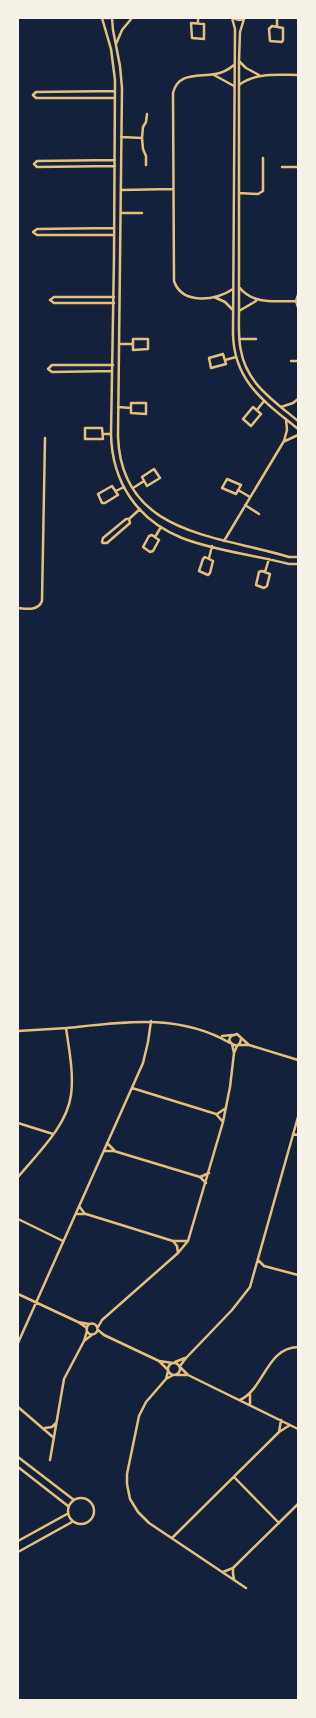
<svg xmlns="http://www.w3.org/2000/svg" width="316" height="1718" viewBox="0 0 316 1718" font-family="Karla,sans-serif">
<rect width="100%" height="100%" fill="#14213d"/>
<g fill="none" stroke-linecap="round" stroke-linejoin="round">
<path stroke="#e5c07b" stroke-width="2.5" d="M102,18L111,49L115,80L114,257L111,434C112,482 137,520 182,538C215,551 255,555 289,564H298
M105,18H112L113,30L120,66L122,88L118,436C121,535 217,535 289,557H298
M198,18V23
M232,18L235,29L233,334C234,382 265,402 298,429
M232,18L239,20L245,18
M277,18V27
M244,19L240,32L239,61V311C239,324 238,338 241,351C247,384 274,401 298,421
M191,23L204,24V39L192,38Z
M272,26L283,28V40L282,42L270,41L269,29Z
M116,44L122,30L132,18
M239,61L246,68L259,75
M214,75L234,86
M239,85C256,72 278,75 298,75
M115,91L36,92L33,95L36,98H115
M121,137L142,138
M146,165V156L143,149L142,138L143,127L146,122L147,114
M115,166L37,167L34,164L37,161L115,160
M282,167H298
M121,190L173,189
M239,193L258,194L263,191V158
M121,213H142
M114,235H37L33,232L37,229L114,228
M239,287C253,305 275,301 296,301
M233,289C216,301 182,305 174,281L173,93C178,72 198,77 215,74C222,73 228,70 234,65
M298,295L296,301L298,307
M214,297L225,302L233,310
M114,303H54L50,300L54,297H114
M239,311L256,301
M133,339H148V349L133,350Z
M240,339H256
M120,344H133
M223,354L226,364L211,368L209,358Z
M225,360L236,357
M291,361H298
M112,371L52,372L48,369L52,365H113
M131,403H146V414L131,413Z
M118,407L131,408
M253,407L261,414L251,426L243,419Z
M281,407L293,403L298,399
M257,410L264,401
M85,428H102L103,439H85Z
M103,434H111
M285,441L298,435
M154,469L160,478L147,486L142,477Z
M227,479L241,485L236,494L222,488Z
M112,486L118,495L105,503H102L98,494Z
M133,488L144,481
M238,490L250,497
M116,491L124,487
M245,505L259,514
M126,519H129L130,523L107,543H103L102,542L103,538Z
M129,519L140,509
M152,535L159,540L153,551L150,552L143,547L149,536Z
M155,537L161,527
M224,541L284,441L287,430L286,419
M205,557L213,561L210,573L208,575L199,571L203,559Z
M209,558L212,546
M262,571L270,574L267,586L264,588L256,585L259,572Z
M265,572L269,559
M18,608C27,609 38,611 42,601L45,438
M18,1031C34,1030 50,1029 67,1028C123,1022 179,1013 230,1043
M222,1036L232,1035
M241,1039L240,1043L237,1046L232,1044L229,1040L231,1036L237,1034L249,1045
M232,1044L234,1053
M239,1045H249L298,1060
M132,1088L216,1114L223,1122
M217,1114L226,1108
M18,1123L53,1134
M293,1134L298,1135
M107,1143L114,1150
M104,1151H114L200,1177L206,1183
M18,1177C37,1154 67,1126 71,1095C74,1074 69,1049 66,1028
M200,1177L209,1173
M79,1206L85,1214
M76,1214H86L173,1241H188
M18,1219L63,1241
M173,1241L177,1246L178,1253
M258,1260L264,1266L298,1275
M18,1294L78,1322L87,1328
M78,1322L89,1324
M86.5 1329a5.5 5.5 0 1 1 11 0a5.5 5.5 0 1 1-11 0Z
M98,1327L102,1320L178,1253L188,1241L223,1122L230,1087L234,1053L237,1046
M98,1330L104,1335L159,1361L168,1370
M84,1341L93,1334
M18,1343L143,1063L148,1042L151,1021
M159,1361L173,1363
M175,1362L185,1358
M168 1369a6 6 0 1 1 12 0a6 6 0 1 1-12 0Z
M180,1366L186,1358L232,1310L250,1287L298,1117
M180,1367L188,1375L298,1429
M168,1371L166,1379L146,1402L139,1416L127,1474V1484L130,1499L138,1512L149,1523L246,1588
M177,1375H187
M166,1379L173,1375
M250,1394V1405
M240,1400C265,1388 266,1348 298,1347
M18,1407L54,1438
M45,1428L52,1427L56,1423
M279,1432L281,1420
M18,1457L74,1500
M50,1460L64,1379L84,1341L87,1331
M18,1467L68,1506
M234,1477L279,1523
M68 1511a13 13 0 1 1 26 0a13 13 0 1 1-26 0Z
M172,1538L279,1432L290,1425
M18,1541L67,1514
M18,1552L72,1522
M233,1569V1574L234,1579
M223,1572L233,1568L298,1504"/>
</g>
<rect width="316" height="1718" fill="none" stroke="#f6f1e7" stroke-width="38"/>
</svg>
